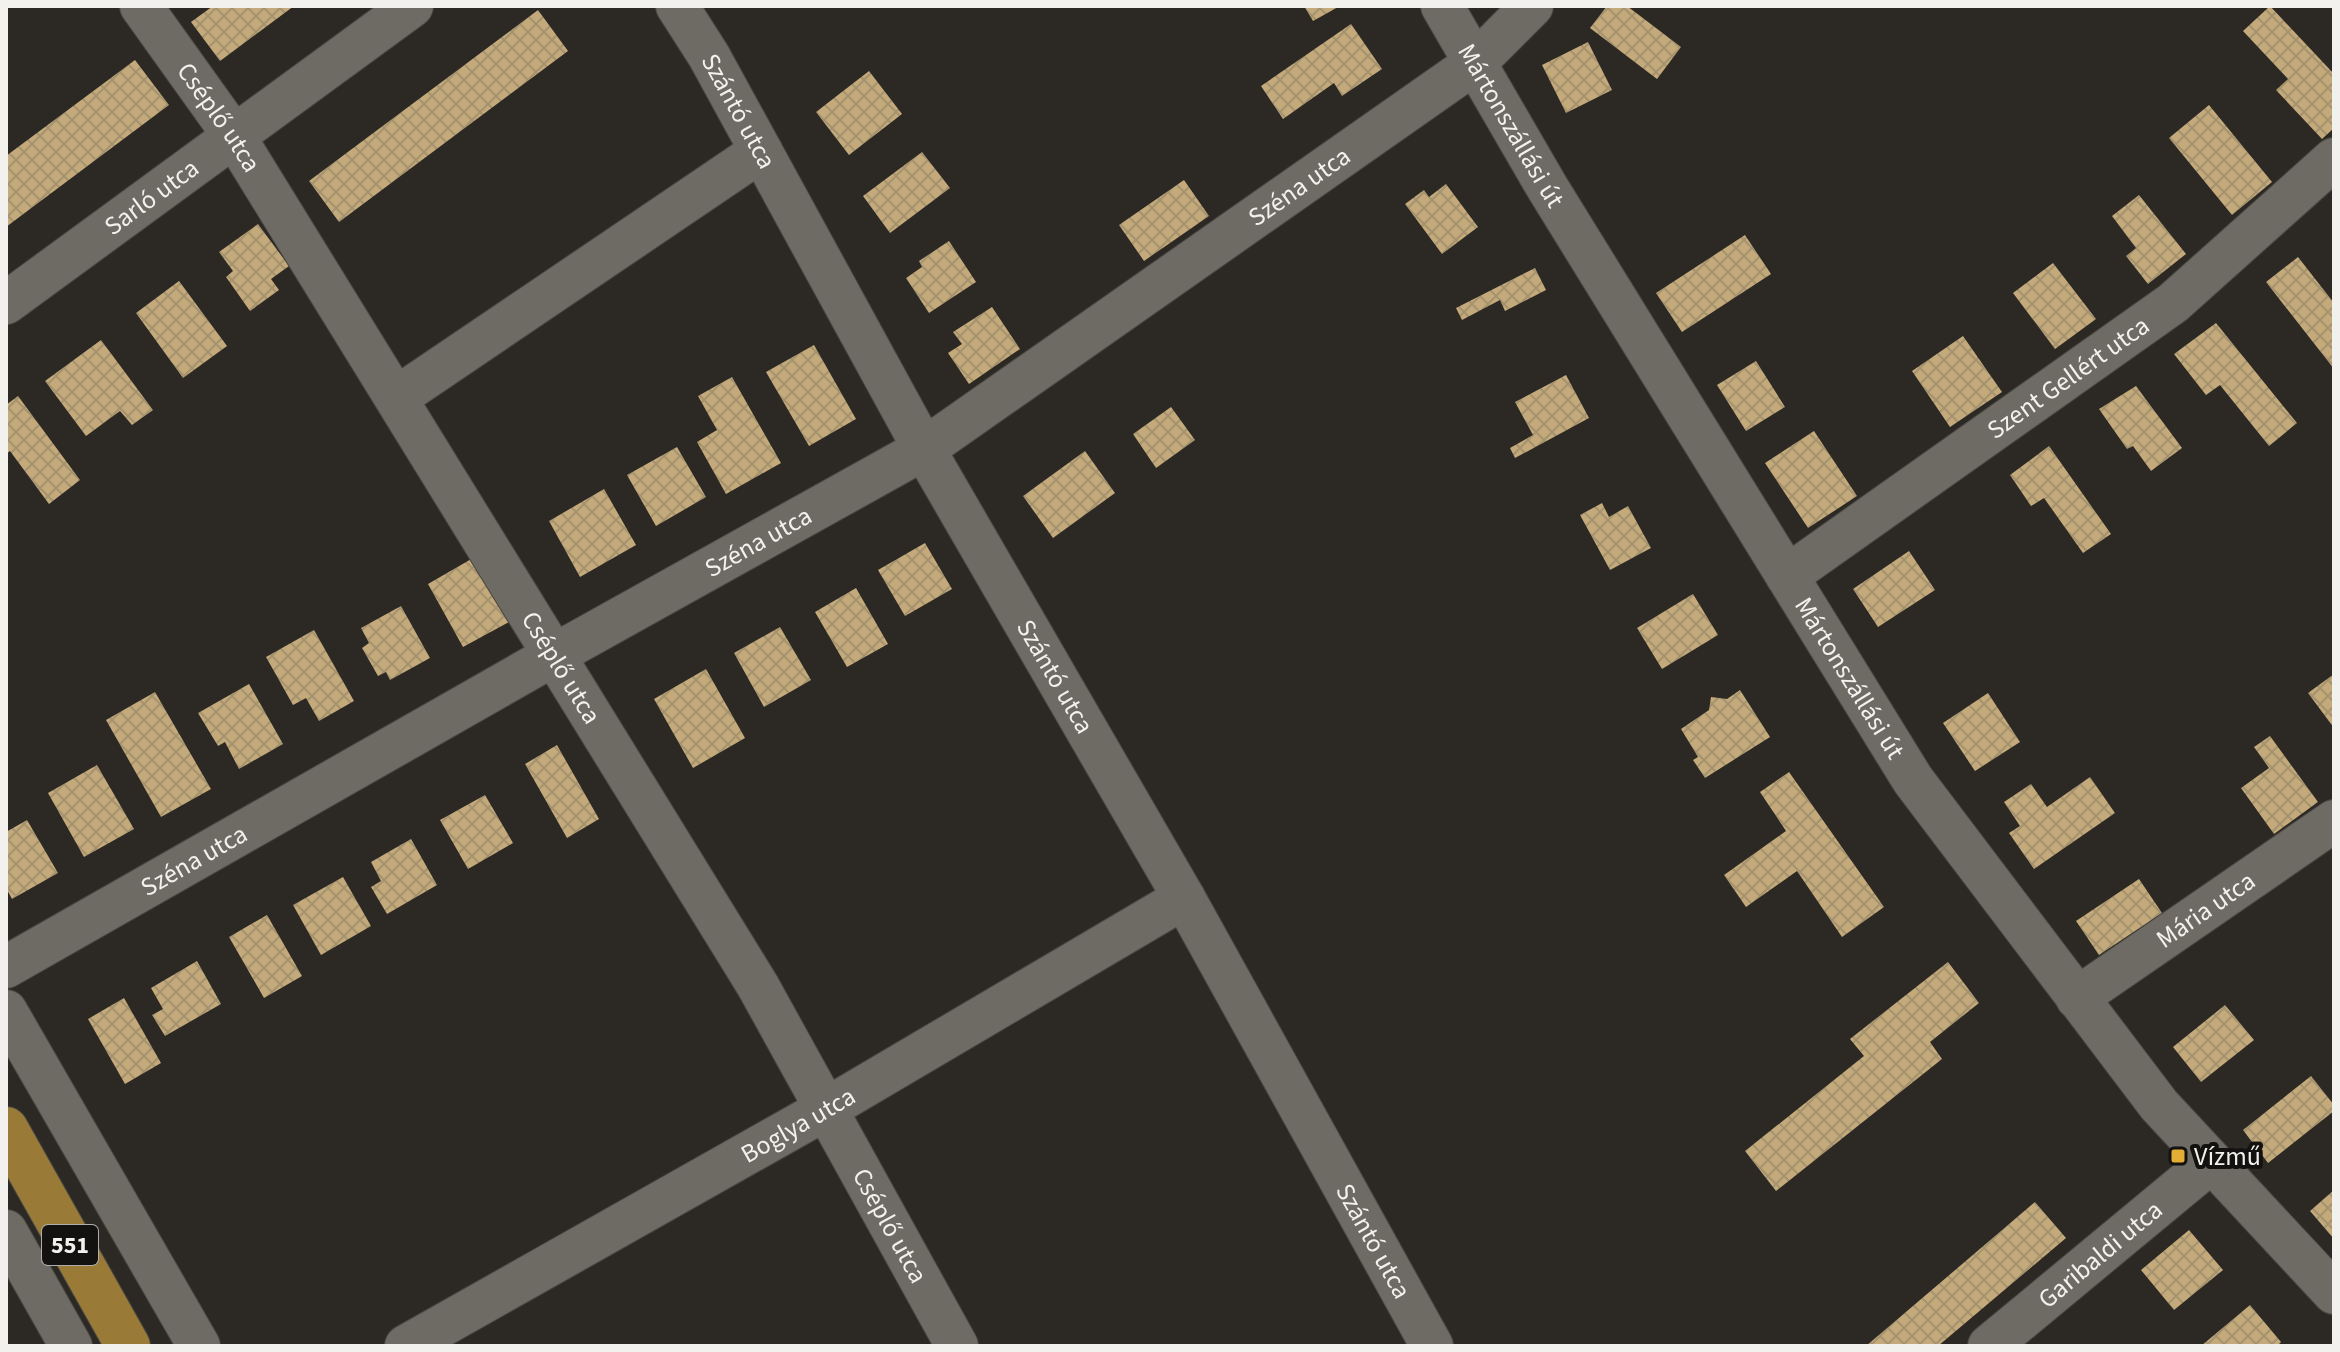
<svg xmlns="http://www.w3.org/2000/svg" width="2340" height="1352" viewBox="0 0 2340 1352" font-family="'Source Sans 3',sans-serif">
<defs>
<pattern id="building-cross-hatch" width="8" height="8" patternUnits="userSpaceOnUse" patternTransform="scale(2)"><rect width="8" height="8" fill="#c4aa7b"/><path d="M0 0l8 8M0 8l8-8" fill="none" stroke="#a5926e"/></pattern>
</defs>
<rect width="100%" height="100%" fill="#2c2924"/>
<path fill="url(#building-cross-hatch)" d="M213,6H294L220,61L191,22Z
M1304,6H1340L1313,21Z
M1607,6H1627L1681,47L1657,79L1590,28Z
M2270,6L2334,74V128L2322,139L2276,90L2288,79L2243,31Z
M538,10L568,51L339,222L309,181Z
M1351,24L1382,69L1342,96L1334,83L1283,119L1261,86Z
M1588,42L1612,90L1566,113L1542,65Z
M135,60L169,105L6,227V156Z
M869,71L902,114L849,155L816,112Z
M2209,105L2272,182L2232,215L2169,138Z
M922,152L950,188L890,233L863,196Z
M1184,180L1209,216L1144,261L1119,225Z
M1446,184L1478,227L1442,254L1405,204L1424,190L1429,197Z
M2139,195L2186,254L2148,284L2126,256L2136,248L2112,216Z
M258,224L289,266L271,279L279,290L250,311L226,277L233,271L219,252Z
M1745,235L1771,274L1682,332L1656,293Z
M949,241L976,282L929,313L906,278L922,267L919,261Z
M2298,257L2334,303V369L2266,282Z
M2053,263L2096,319L2055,349L2013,293Z
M1535,268L1546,290L1505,311L1500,300L1462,320L1456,308Z
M179,281L227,346L183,378L136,313Z
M992,307L1020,349L969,384L948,353L962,344L953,332Z
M2216,323L2297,423L2269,446L2220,385L2206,395L2174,354Z
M1963,336L2002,392L1950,427L1912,371Z
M101,340L153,410L132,425L120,411L86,436L45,381Z
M814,345L856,419L809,446L766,372Z
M1756,361L1785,407L1746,431L1717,385Z
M1566,375L1589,418L1515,458L1510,448L1533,435L1515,402Z
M732,377L781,463L726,494L697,442L717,430L698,396Z
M2136,386L2182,448L2151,471L2133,446L2127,449L2099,409Z
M18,396L80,480L49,504L10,451L6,454V405Z
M1171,407L1195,440L1156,468L1133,434Z
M1814,431L1857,496L1808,528L1765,463Z
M2049,446L2111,534L2083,553L2044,498L2031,506L2010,475Z
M677,447L706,497L656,526L627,475Z
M1085,451L1115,493L1053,538L1023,496Z
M604,489L636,545L580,577L549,521Z
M1602,503L1609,517L1628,506L1651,548L1610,570L1580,515Z
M925,543L952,589L905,616L878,570Z
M1909,551L1935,590L1878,627L1853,589Z
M473,558L509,622L463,647L428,584Z
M856,588L888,644L847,667L815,612Z
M1693,594L1718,635L1662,669L1637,628Z
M401,606L430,658L390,680L386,672L378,676L362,648L369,643L361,628Z
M780,627L811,680L764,707L734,653Z
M314,630L354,701L319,721L306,698L293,705L266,657Z
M706,669L745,738L693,768L654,699Z
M2334,674V728L2308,693Z
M249,684L283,744L239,769L225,742L218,746L198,713Z
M1740,690L1770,737L1705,778L1693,760L1698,757L1681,729L1709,710L1711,697L1727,699Z
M155,692L211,789L161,817L106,720Z
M1988,693L2020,742L1975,771L1943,723Z
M2270,736L2318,802L2274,834L2241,788L2269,768L2254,747Z
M557,745L599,819L567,838L525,764Z
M97,765L134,829L84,857L48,793Z
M1789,772L1884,907L1842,937L1797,871L1746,907L1724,875L1786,831L1760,792Z
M2090,777L2115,813L2034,869L2009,833L2020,826L2004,802L2031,784L2047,807Z
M485,795L513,843L468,869L440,820Z
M27,820L58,873L12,899L6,888V832Z
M411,839L437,885L387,914L371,887L381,881L371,862Z
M343,877L371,926L321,955L293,905Z
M2139,879L2162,913L2099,955L2076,921Z
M267,915L302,976L264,998L229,937Z
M197,961L221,1004L165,1036L152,1015L163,1009L151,988Z
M1948,962L1979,1003L1930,1042L1942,1059L1776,1191L1745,1151L1864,1056L1850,1039Z
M124,998L161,1063L125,1084L88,1019Z
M2225,1005L2254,1040L2201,1082L2173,1047Z
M2311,1076L2334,1105V1111L2268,1163L2243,1130Z
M2334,1190V1239L2310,1211Z
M2035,1202L2066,1238L1938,1346H1866Z
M2189,1230L2223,1270L2174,1310L2141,1270Z
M2250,1305L2281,1342L2277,1346H2201Z"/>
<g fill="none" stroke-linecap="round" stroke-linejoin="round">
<defs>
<g id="minor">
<path id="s1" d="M141,6L234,136L758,986L957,1346"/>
<path id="s2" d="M677,6L709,56L924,449L1184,898L1432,1346"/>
<path id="s3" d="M1442,6L1547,187L1913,780L2159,1105L2334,1293"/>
<path id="s4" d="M6,303L412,6"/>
<path d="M396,398L761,151"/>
<path id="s5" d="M1787,576L2173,303L2334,159"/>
<path id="s6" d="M6,967L554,655L924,449L1475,63L1532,6"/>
<path id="s7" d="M2077,998L2334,821"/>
<path d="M6,1011L199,1346"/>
<path d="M6,1231L71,1346"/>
<path id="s8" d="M406,1346L826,1109L1184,898"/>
<path id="s9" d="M1989,1346L2211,1162"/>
</g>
<path id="major" d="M6,1129L128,1346"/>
</defs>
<use href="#minor" stroke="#4a4843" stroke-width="44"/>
<use href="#major" stroke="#4a4843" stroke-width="46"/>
<use href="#minor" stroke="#6e6a64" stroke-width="42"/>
<use href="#major" stroke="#997b37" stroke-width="44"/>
</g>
<rect fill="#e4ad35" stroke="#141210" stroke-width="3" x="2170" y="1148" width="16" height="16" rx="4"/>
<g text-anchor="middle" stroke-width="8" stroke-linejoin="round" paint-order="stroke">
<rect fill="#141210" stroke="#b0aeab" stroke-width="2" x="42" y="1225" width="56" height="40" rx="6"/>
<g font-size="24" font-weight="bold" fill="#f3f1ee">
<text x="70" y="1253">551</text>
</g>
<g font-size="26" fill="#f3f1ee" stroke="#141210">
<text dy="9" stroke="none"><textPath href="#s2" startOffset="122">Szántó utca</textPath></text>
<text dy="9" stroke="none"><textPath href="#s1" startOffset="136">Cséplő utca</textPath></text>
<text dy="9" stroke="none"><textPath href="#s3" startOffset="138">Mártonszállási út</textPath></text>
<text dy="9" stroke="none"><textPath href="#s6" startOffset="1512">Széna utca</textPath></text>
<text dy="9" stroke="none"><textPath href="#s4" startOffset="180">Sarló utca</textPath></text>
<text dy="9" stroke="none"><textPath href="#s5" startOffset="344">Szent Gellért utca</textPath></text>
<text dy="9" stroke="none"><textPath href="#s6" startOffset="864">Széna utca</textPath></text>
<text dy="9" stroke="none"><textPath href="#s1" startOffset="784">Cséplő utca</textPath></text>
<text dy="9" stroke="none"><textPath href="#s2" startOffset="770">Szántó utca</textPath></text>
<text dy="9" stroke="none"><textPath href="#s3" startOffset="786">Mártonszállási út</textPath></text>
<text dy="9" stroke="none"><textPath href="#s6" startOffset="216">Széna utca</textPath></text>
<text dy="9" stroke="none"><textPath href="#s7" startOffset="156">Mária utca</textPath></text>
<text dy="9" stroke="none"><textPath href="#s8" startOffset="450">Boglya utca</textPath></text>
<text dy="9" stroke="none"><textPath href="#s1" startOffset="1432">Cséplő utca</textPath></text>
<text dy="9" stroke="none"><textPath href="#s2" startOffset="1418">Szántó utca</textPath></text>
<text dy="9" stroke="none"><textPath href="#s9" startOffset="144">Garibaldi utca</textPath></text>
</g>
<g font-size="26" fill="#f3f1ee" stroke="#141210" text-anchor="start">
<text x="2194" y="1165">Vízmű</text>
</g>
</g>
<rect width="2340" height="1352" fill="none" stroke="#f3f1ee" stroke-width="16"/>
</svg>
